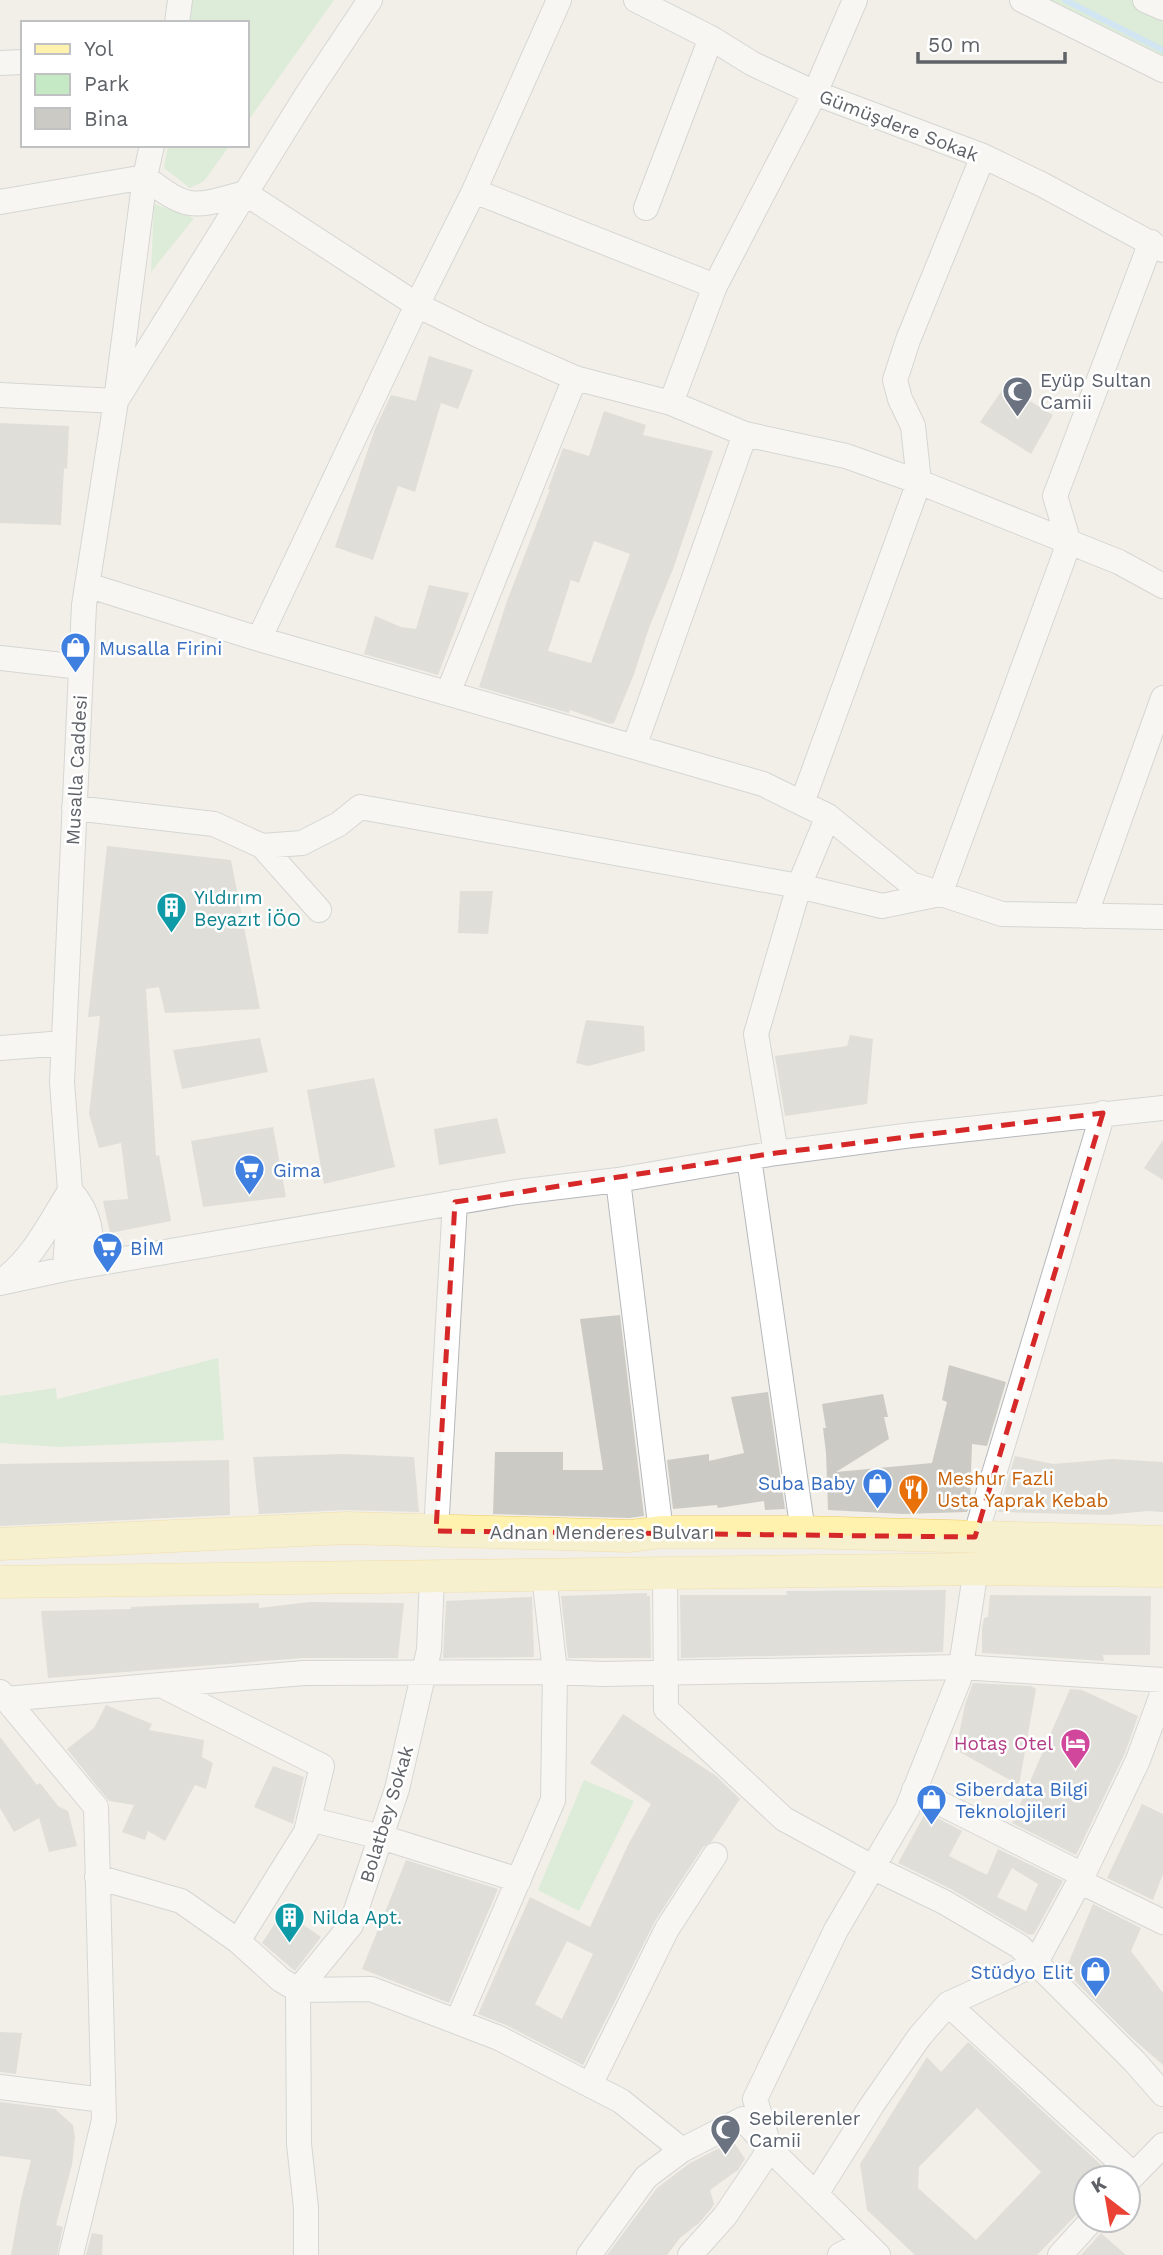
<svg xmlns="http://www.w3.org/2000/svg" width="1163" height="2255" viewBox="0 0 1163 2255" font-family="'Work Sans',sans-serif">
<rect width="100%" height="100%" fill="#f1efe8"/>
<path fill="#c5e8c5" d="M192,0H334L247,122V23H188Z
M1023,0H1158L1163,3V69Z
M168,145H230L204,181L190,188L164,168Z
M154,204L194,218L151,272Z
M218,1358L224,1440L58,1447L0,1443V1396L56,1388L57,1401L58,1399Z
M584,1780L634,1801L579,1911L538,1890Z"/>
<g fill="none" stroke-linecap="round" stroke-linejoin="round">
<path stroke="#aadaff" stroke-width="6" d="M1065,0L1163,50"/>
</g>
<path fill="#cccac5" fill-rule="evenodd" d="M429,356L473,370L458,409L441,403L415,492L398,486L373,560L335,547L375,429L391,395L416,401Z
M1005,386L1053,415L1031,454L980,422Z
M604,411L646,425L643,435L713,451L673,569L649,628L634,674L614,723L610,724L570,710L569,713L479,687L507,601L550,489H548L563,448L589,456ZM594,541L630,554L591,663L548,651L571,580L579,583Z
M0,423L69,426L67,469L64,468L61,525L0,523Z
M429,585L469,593L438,675L364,654L375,616L401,627L416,629Z
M107,846L231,860L260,1009L165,1013L159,987L146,989L156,1156L159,1155L171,1221L110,1233L103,1201L128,1199L121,1143L99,1148L89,1114L100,1016L88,1017Z
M460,891H493L488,934L458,933Z
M586,1020L644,1026L645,1051L588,1066L576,1063Z
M850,1035L873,1039L867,1104L785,1116L775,1056L847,1046Z
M260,1038L268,1072L182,1089L173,1050Z
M374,1078L395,1167L324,1184L307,1090Z
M497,1118L506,1153L439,1165L434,1129Z
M273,1127L286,1197L203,1207L191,1141Z
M1163,1140V1180L1144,1168Z
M620,1315L644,1516L629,1518L493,1514L495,1452H563V1470H603L580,1319Z
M949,1365L1006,1382L987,1446L972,1444L970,1503L967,1512L903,1514L828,1510L826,1453L823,1428H826L822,1404L883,1394L888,1417H884L889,1439L836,1472L932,1463L947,1402L942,1400Z
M768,1392L785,1509L765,1510L764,1501L718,1508L717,1505L673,1509L667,1460L709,1454V1461L744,1453L731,1397Z
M343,1454L414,1457L419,1512L346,1510L259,1514L253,1457Z
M1015,1456L1053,1464L1112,1459L1163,1462V1512L1147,1511L1108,1515L998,1512Z
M229,1460L230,1515L0,1526V1464Z
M946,1590L943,1652L681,1658L680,1595H787L786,1591Z
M647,1593V1596H650L651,1658H568L561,1596Z
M990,1595L1151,1596L1150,1655H1103L1104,1661L982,1653V1629L984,1618L988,1617Z
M532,1597L534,1657L443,1658L446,1601Z
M310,1602L404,1603L398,1658H303L48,1678L41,1611L131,1609V1607L175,1605L259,1603V1608Z
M973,1683L1031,1686L1036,1689L1019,1785L956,1750L965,1704Z
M1070,1689L1082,1690L1138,1716L1125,1753L1076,1855L1012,1823Z
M106,1705L152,1724L149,1730L204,1740L202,1757L213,1763L206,1789L195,1785L165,1841L148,1831L145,1840L122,1832L134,1805L109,1801L67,1749L94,1728Z
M623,1714L716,1776L740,1799L712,1841L703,1847L655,1921L583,2065L506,2025L478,2014L530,1897L590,1927L629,1843L651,1804L590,1763ZM567,1941L593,1954L562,2019L535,2004Z
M0,1737L37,1785L40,1783L58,1806L68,1811L77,1846L49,1852L39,1818L14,1832L0,1808Z
M273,1766L304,1777L293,1824L254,1807Z
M1142,1804L1163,1814V1874L1153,1900L1107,1878Z
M926,1812L962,1831L949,1856L987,1875L998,1849L1063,1881L1034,1934L1029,1935L951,1889L898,1863ZM1012,1868L1038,1884L1026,1911L997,1897Z
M406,1860L498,1889L449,2003L362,1969Z
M1093,1904L1141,1928L1131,1951L1163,1993V2065L1131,2037L1065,1971Z
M283,1911L321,1937L295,1971L262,1943Z
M0,2032L22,2033L16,2074L0,2072Z
M968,2042L1114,2177L1086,2178V2205L1037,2255H915L867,2210L860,2164L927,2057L941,2072ZM977,2108L1041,2172L976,2240L918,2188L919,2167Z
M0,2102L55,2109L73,2125L75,2137L72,2165L56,2225L63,2227L57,2255H11L21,2199L31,2160L0,2156Z
M733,2141L745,2159L738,2170L710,2190L714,2204L711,2209L699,2223L680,2238L667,2255H607L657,2188L690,2163Z
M92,2233L103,2235L102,2255H86Z
M1101,2233L1126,2255H1081Z"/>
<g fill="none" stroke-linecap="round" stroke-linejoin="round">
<defs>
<path id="minor" d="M636,0L711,38L753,64L815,93L983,156L1043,185L1163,250
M1022,0L1163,70
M1145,0L1163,8
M177,23L180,0
M0,63L23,62
M474,191L715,286
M0,202L145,177C189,212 194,207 245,193L417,305L480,336L575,378L671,403L745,434L846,456L919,482L1119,562L1163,586
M646,208L711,38
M0,395L116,401L306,96L370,0
M671,403L715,286L815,93L855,0
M87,585L259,639L763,784L828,816L911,884L1002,914L1163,917
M259,639L417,305L474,191L559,0
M0,658L81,667
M448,693L575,378
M634,747L745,434
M802,803L919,482L913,426L900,399L895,380L908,340L983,156
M74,808L214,824L262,846L319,910
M262,846L302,843L339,824L360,807L799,886L882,906L940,894L1069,543L1055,496L1151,242
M1085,916L1163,698
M0,1048L64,1043
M776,1153L756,1034L799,886L828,816
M749,1158L803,1532
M618,1180L661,1532
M70,1190C89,1212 98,1239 82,1266
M65,1269L70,1190L62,1082L84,605L116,401L145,177L152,145
M2,1281C33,1258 48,1226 68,1194
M0,1283L65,1269L517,1192L618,1180L776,1153L904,1136L1163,1108
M436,1531L455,1202
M975,1537L1103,1113
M665,1573L666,1709L784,1819L872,1867L944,1902L1019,1946L1135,2062L1163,2094
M161,1685L304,1673L555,1672L603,1674L961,1667L1163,1680
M0,1692L96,1807L104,2120L71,2255
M6,1699L161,1685L322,1766L306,1832L238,1941
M914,1790L1083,1875L1085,1884L1163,1922
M309,1819L381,1837L519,1880
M97,1877L181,1901L238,1941L281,1980L298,1990L299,2144L306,2208V2255
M298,1990L371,1989L499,2038L621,2101L682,2150L743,2119L770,2149L878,2255
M298,1990L351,1925L397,1789L429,1650L432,1577
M948,2004L1134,2175
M457,2022L553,1800L555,1672L544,1575
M590,2085L667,1929L715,1855
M0,2087L103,2100
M1128,2181L1163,2145
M816,2194L872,2105L920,2036L948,2004L1035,1964L1083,1875L1138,1760L1163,1692
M589,2255L646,2177L682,2150
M690,2255L725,2216L770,2149L755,2099L836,1930L907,1809L959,1679L976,1569
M840,2255L865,2242
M1060,2255L1092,2220"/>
<path id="major" d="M0,1544L347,1528L630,1536L661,1532H803L1163,1542
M0,1582L976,1569L1163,1571"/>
</defs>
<use href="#minor" stroke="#b5b8bc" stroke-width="26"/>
<use href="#major" stroke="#f2c960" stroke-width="33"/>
<use href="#minor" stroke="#fff" stroke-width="24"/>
<use href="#major" stroke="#fff2af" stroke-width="32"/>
</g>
<path d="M0 0H1163V2255H0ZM1103,1113L975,1537L436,1531L455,1202L776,1153Z" fill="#f1efe8" fill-opacity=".55" fill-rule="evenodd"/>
<path fill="none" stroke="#d62828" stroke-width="5" stroke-dasharray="14 9" stroke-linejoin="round" d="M1103,1113L975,1537L436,1531L455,1202L776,1153Z"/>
<defs>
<symbol id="mosque-pin" viewBox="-11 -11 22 30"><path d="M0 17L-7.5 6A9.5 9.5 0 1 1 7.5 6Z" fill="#6b7280" stroke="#fff"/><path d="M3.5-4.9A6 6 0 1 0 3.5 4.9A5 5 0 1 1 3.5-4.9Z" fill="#fff"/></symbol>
<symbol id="shop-pin" viewBox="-11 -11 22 30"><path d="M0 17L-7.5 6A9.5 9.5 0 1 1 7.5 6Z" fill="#3f7fe0" stroke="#fff"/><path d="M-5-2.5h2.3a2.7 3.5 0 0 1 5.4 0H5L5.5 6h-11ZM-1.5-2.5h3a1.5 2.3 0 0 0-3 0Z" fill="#fff"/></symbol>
<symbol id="building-pin" viewBox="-11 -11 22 30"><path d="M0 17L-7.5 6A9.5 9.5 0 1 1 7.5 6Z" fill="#0f9aa8" stroke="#fff"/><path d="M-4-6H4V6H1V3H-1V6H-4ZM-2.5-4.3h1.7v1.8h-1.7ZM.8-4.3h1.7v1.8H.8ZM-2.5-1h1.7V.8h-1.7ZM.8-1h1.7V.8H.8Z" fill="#fff"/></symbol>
<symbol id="supermarket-pin" viewBox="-11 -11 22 30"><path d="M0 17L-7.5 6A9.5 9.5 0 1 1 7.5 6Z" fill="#3f7fe0" stroke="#fff"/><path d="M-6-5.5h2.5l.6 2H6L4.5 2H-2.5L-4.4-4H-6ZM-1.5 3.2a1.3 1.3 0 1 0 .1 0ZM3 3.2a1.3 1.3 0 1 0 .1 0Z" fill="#fff"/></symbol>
<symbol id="restaurant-pin" viewBox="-11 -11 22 30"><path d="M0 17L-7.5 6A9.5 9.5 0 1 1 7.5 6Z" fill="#e8710a" stroke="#fff"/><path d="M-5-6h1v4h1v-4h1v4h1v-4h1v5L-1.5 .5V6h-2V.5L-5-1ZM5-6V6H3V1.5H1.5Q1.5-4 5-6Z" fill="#fff"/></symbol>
<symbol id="hotel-pin" viewBox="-11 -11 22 30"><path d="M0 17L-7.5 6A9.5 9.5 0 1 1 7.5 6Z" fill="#d1479c" stroke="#fff"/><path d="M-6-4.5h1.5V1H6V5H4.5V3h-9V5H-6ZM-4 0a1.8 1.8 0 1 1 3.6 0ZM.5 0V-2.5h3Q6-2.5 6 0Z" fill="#fff"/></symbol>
</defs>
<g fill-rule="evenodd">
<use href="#mosque-pin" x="1000" y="374" width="35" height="47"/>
<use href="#shop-pin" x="58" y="630" width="35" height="47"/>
<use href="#building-pin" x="154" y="890" width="35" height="47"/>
<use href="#supermarket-pin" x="232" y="1152" width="35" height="47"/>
<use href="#supermarket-pin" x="90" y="1230" width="35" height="47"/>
<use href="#shop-pin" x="860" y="1466" width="35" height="47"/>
<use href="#restaurant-pin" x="896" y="1472" width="35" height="47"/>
<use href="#hotel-pin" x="1058" y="1726" width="35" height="47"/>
<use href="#shop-pin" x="914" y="1782" width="35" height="47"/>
<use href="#building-pin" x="272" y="1900" width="35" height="47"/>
<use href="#shop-pin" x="1078" y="1954" width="35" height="47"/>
<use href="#mosque-pin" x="708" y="2112" width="35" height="47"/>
</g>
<g text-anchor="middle" stroke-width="5" stroke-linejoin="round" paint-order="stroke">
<g font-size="19" fill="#5f6368" stroke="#fff">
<text transform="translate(899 125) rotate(21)" y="7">Gümüşdere Sokak</text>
<text transform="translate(76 770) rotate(-87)" y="7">Musalla Caddesi</text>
<text x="602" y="1539">Adnan Menderes Bulvarı</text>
<text transform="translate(386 1814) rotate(-73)" y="7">Bolatbey Sokak</text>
</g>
<g font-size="19" fill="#5b616d" stroke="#fff" text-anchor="start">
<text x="1040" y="387">Eyüp Sultan<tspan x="1040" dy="22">Camii</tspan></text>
<text x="749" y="2125">Sebilerenler<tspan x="749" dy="22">Camii</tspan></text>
</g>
<g font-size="19" fill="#366cbe" stroke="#fff" text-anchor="start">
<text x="99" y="655">Musalla Firini</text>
<text x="273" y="1177">Gima</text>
<text x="130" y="1255">BİM</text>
<text x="855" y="1490" text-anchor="end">Suba Baby</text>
<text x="955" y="1796">Siberdata Bilgi<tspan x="955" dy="22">Teknolojileri</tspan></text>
<text x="1073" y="1979" text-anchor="end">Stüdyo Elit</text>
</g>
<g font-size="19" fill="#0d838f" stroke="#fff" text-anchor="start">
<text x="194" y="904">Yıldırım<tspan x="194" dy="22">Beyazıt İÖO</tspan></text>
<text x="312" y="1924">Nilda Apt.</text>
</g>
<g font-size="19" fill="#c56008" stroke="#fff" text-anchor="start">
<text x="937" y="1485">Meshur Fazli<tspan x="937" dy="22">Usta Yaprak Kebab</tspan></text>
</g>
<g font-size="19" fill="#b23c85" stroke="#fff" text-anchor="end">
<text x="1053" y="1750">Hotaş Otel</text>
</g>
</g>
<rect x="21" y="21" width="228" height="126" fill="#ffffff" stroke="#bfc1c3" stroke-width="2"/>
<rect x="35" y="44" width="35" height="10" fill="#fff2af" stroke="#bfc1c3" stroke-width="2"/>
<text x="84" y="56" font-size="21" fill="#5f6368">Yol</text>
<rect x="35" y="74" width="35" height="21" fill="#c5e8c5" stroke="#bfc1c3" stroke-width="2"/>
<text x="84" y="91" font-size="21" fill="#5f6368">Park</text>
<rect x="35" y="108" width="35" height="21" fill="#cccac5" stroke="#bfc1c3" stroke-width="2"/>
<text x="84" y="126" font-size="21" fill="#5f6368">Bina</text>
<g transform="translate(1107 2199) rotate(329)"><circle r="33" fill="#ffffff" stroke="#bfc1c3" stroke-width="2"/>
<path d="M0-5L12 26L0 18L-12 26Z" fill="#ea4335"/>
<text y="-10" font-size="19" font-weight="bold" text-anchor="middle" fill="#5f6368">K</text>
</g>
<path d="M918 52v10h147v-10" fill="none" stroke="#5f6368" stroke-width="3.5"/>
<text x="928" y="52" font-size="21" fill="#5f6368" stroke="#ffffff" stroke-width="5" paint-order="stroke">50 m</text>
</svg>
